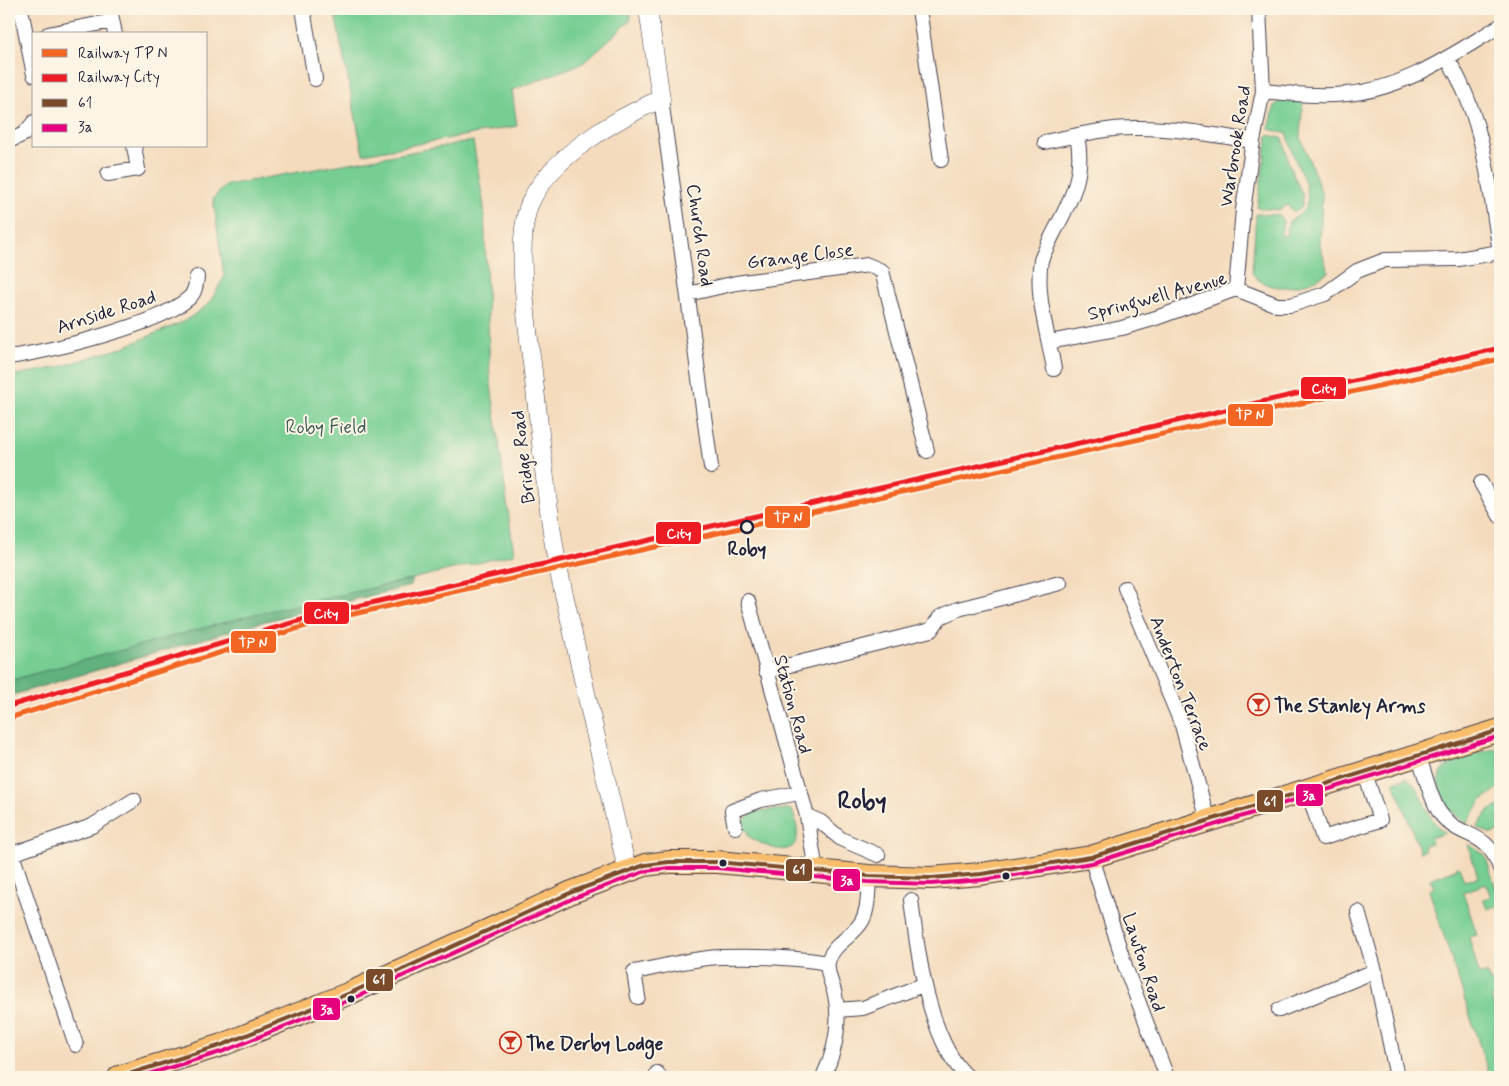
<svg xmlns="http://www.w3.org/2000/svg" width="1509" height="1086" viewBox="0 0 1509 1086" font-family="Mynerve,sans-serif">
<rect width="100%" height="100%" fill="#fcf5e5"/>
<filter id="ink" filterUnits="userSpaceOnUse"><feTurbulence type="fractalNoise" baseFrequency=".02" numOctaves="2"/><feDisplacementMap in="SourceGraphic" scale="10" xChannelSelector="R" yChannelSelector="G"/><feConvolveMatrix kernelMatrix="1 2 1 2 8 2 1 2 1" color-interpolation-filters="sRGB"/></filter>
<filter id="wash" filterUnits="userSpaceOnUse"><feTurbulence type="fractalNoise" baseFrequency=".0096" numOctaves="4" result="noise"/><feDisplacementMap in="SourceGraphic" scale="20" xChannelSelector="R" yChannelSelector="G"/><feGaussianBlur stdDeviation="1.12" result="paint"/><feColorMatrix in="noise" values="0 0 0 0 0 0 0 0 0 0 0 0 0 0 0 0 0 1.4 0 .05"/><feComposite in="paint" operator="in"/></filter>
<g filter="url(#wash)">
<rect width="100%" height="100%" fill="#f4dbbd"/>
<path fill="#76ce93" stroke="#4c7867" d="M334,9H629L631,20L583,63L512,90L517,126L363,154Z
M1283,100L1303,103L1300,135L1322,194L1320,245L1328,272C1309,286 1269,297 1252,273L1256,214L1279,215L1283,221L1281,235L1286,236L1289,221C1330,202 1291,168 1288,134L1269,129L1275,105Z
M1268,135L1283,138L1289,165L1303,196L1302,206L1294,212L1287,205L1279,210L1257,208Z
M473,141L484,207L490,377L514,554L347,595L256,614L9,681V376L55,368L121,348L185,321L209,304L224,277L213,198L226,185Z
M1500,747V787L1482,800L1467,823C1454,816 1446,807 1442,794C1440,788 1438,780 1440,774C1445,760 1486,752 1500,747Z
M1407,778C1426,793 1424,818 1445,833L1430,838L1432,843L1424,845L1425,850L1420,852L1394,782Z
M1500,806V815L1498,817L1500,831L1491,834L1477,828L1488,811Z
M788,809L792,810C810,857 780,857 748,836L747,830H742L744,820L754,811Z
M1468,844L1485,855L1500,901V905L1487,909L1483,899L1491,897L1486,884L1463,892L1477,935L1469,937L1479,974H1487L1490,982L1494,981L1499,994L1491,997L1495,1009L1500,1008V1077H1490L1429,890L1434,888L1430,879L1456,869V867L1459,866L1464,881L1478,877Z"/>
<path fill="#60b17d" stroke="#416a5c" d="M413,579L411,586L258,623L9,696V681L36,673L256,614Z"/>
</g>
<g filter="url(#ink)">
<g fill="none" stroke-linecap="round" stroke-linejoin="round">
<defs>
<path id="minor" d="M21,9L34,75
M110,9L115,34
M303,9L315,79
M919,9L941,160
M48,34L112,21
M1447,58C1484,117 1489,184 1500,252
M1263,91C1292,94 1319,97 1347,94C1404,89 1452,55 1500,26
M661,99L711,467
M9,141L24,134L34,122
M1045,142C1074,136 1104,128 1133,128C1173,127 1213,135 1253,141
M108,174L138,169L134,146
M1236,289L1243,210L1253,141L1263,91L1259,9
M688,294L736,283L868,265L882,271L927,451
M1049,342L1122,328L1156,318L1236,289L1277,305H1291L1325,294L1357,271L1385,260L1458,259L1500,252
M9,357C50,351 159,325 189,298C195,293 196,285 197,277
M1054,369C1048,333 1035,296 1041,260C1059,215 1088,187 1077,136
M1481,483L1500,516
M1125,588L1182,725L1208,821
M748,601L807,816L816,871
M766,671L931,630L940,617L958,609L1060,583
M1418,755C1425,772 1430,799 1440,813C1459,840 1487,828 1500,868
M1308,791L1323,838L1380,820L1365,773
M807,816L821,822L841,839L878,855
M735,827L732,811L761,800L799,793
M12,854L76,1045
M9,855L92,826L134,800
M1091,857L1126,969L1167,1077
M911,900C917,949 929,1044 968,1077
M1358,912L1375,971L1397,1077
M638,997L634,972C662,967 692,958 721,957C756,956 794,957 828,963
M837,1010L863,1008L923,985
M1279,1010L1375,971
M657,1073L660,1077
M823,1077C835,1052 841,1023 835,995C833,985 826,973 828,962C832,944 854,936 862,921C869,908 868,891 869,876"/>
<path id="tertiary" d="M627,869C608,789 589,709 572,629C566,601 558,573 554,545C545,488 540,430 533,372C528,329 514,241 530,203C550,157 617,118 661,99L648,9"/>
<path id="primary" d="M119,1077L222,1045L350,993L572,892L645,865L669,862H717L869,876L931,878L981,874L1091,857L1500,730"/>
</defs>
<use href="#minor" stroke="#423e4e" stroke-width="16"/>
<use href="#tertiary" stroke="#423e4e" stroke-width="19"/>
<use href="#primary" stroke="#423e4e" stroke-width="24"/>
<use href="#minor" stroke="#fff" stroke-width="14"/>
<use href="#tertiary" stroke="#fff" stroke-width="18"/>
<use href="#primary" stroke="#f9be6d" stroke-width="22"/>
<defs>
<path id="bus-1" d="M119,1077L222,1045L350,993L572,892L645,865L669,862H717L869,876L931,878L981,874L1091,857L1500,730"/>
<path id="bus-2" d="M139,1077L224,1051L352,999L574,898L646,871L669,868H717L868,882L931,884L982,880L1092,863L1500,736"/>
</defs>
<use href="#bus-1" stroke="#fcf5e5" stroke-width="8"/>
<use href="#bus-2" stroke="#fcf5e5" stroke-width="8"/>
<use href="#bus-1" stroke="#7a4b2a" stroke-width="4"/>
<use href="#bus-2" stroke="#e5007d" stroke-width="4"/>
<defs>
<path id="rail-1" d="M9,718L322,621L1500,359"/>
<path id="rail-2" d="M9,706L322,614L1500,348"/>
</defs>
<use href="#rail-1" stroke="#fcf5e5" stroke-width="9"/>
<use href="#rail-2" stroke="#fcf5e5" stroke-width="9"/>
<use href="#rail-1" stroke="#f26522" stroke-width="5"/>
<use href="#rail-2" stroke="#ed1c24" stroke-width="5"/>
</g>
</g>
<defs>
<symbol id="bar-ring" viewBox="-11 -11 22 22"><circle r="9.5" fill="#fcf5e5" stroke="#c8321e" stroke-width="1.5"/><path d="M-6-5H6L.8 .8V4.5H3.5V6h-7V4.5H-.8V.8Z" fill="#c8321e"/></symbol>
</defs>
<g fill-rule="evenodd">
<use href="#bar-ring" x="1246" y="692" width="25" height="25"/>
<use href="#bar-ring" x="498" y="1030" width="25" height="25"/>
</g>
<circle fill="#fcf5e5" stroke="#22223b" stroke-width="2.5" cx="747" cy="527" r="6"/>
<g fill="#22223b" stroke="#fcf5e5" stroke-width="2">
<circle cx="723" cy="863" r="4.5"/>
<circle cx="1006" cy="876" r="4.5"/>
<circle cx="351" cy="999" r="4.5"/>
</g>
<g text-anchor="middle" stroke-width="4" stroke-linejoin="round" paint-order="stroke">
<g font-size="19" fill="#22223b" stroke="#fcf5e5">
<text transform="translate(1234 146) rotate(-81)" y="7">Warbrook Road</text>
<text transform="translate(701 235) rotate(82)" y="7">Church Road</text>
<text transform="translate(800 255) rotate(-7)" y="7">Grange Close</text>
<text transform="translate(1157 295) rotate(-15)" y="7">Springwell Avenue</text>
<text transform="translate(106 311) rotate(-18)" y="7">Arnside Road</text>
<text transform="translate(522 457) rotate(-97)" y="7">Bridge Road</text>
<text transform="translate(1182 683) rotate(69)" y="7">Anderton Terrace</text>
<text transform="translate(794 704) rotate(75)" y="7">Station Road</text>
<text transform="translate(1145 962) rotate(72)" y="7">Lawton Road</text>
</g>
<g font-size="19" fill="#3f5e5a" stroke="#fcf5e5">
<text x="326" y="433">Roby Field</text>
</g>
<g font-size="19" font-weight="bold" fill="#22223b" stroke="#fcf5e5">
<text x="747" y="555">Roby</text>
</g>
<g font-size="19" font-weight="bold" fill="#22223b" stroke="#fcf5e5" text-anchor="start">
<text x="1274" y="712">The Stanley Arms</text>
<text x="526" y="1050">The Derby Lodge</text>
</g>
<g font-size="24" font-weight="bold" fill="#22223b" stroke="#fcf5e5">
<text x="862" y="808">Roby</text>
</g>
</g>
<g stroke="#fcf5e5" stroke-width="2">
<rect x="1300" y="376" width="47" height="24" rx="5" fill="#ed1c24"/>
<rect x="1227" y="403" width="47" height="24" rx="5" fill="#f26522"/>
<rect x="764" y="505" width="47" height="24" rx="5" fill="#f26522"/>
<rect x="655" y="521" width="47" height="24" rx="5" fill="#ed1c24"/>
<rect x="303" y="601" width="47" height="24" rx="5" fill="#ed1c24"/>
<rect x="230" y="630" width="47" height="24" rx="5" fill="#f26522"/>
<rect x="1295" y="783" width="29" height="24" rx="5" fill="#e5007d"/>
<rect x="1256" y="789" width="28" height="24" rx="5" fill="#7a4b2a"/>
<rect x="785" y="858" width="28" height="24" rx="5" fill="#7a4b2a"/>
<rect x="832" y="868" width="29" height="24" rx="5" fill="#e5007d"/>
<rect x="365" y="968" width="29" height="24" rx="5" fill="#7a4b2a"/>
<rect x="312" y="997" width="29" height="24" rx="5" fill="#e5007d"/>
</g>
<g font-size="14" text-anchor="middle" font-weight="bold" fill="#fff">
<text x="1324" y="393">City</text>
<text x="1250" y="419">TP N</text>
<text x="788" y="522">TP N</text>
<text x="679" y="538">City</text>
<text x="326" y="618">City</text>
<text x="253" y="647">TP N</text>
<text x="1309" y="800">3a</text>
<text x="1270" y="806">61</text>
<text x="799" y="874">61</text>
<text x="847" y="885">3a</text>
<text x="379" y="984">61</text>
<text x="327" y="1014">3a</text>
</g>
<rect width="1509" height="1086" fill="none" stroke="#fcf5e5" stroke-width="30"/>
<rect x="32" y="32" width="175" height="115" fill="#fcf5e5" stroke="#a5a1a1"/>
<rect x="42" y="49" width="25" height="8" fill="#f26522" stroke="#a5a1a1"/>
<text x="78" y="58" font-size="15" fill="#22223b">Railway TP N</text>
<rect x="42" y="74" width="25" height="8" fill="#ed1c24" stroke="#a5a1a1"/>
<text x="78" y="82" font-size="15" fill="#22223b">Railway City</text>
<rect x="42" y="99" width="25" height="8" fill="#7a4b2a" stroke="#a5a1a1"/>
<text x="78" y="108" font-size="15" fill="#22223b">61</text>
<rect x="42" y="124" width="25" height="8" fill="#e5007d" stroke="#a5a1a1"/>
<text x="78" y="132" font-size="15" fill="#22223b">3a</text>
</svg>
